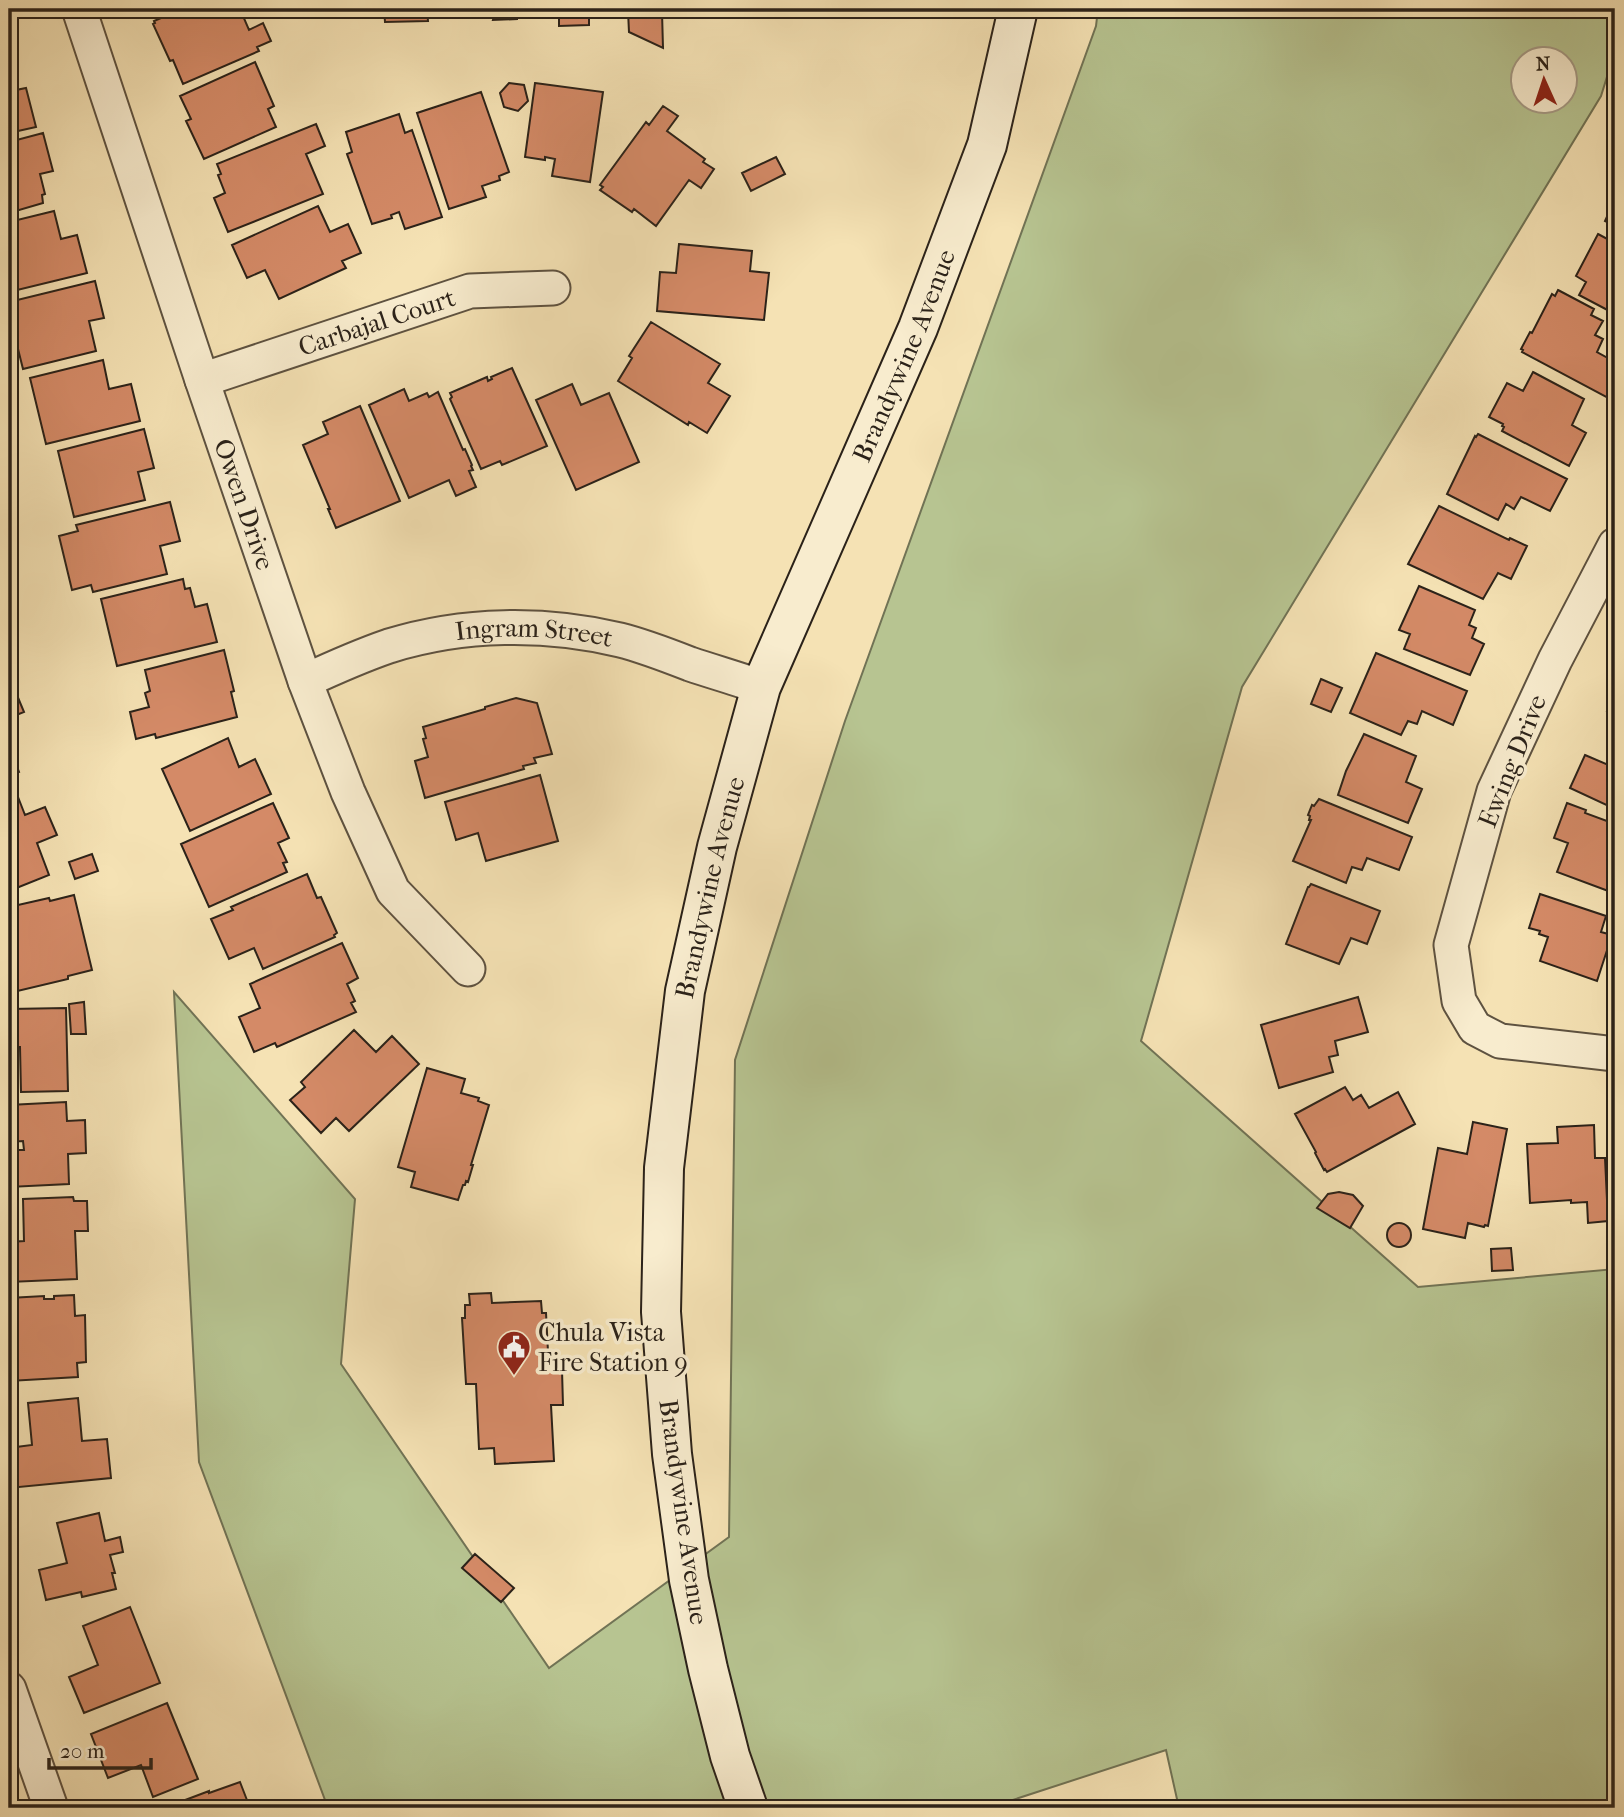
<svg xmlns="http://www.w3.org/2000/svg" width="1624" height="1817" viewBox="0 0 1624 1817" font-family="'IM FELL French Canon',serif">
<rect width="100%" height="100%" fill="#f5e2b4"/>
<filter id="stains"><feTurbulence type="fractalNoise" baseFrequency=".00286" numOctaves="4"/><feColorMatrix values="0 0 0 0 .2 0 0 0 0 .09 0 0 0 0 .02 0 0 0 .5 -.17"/></filter>
<radialGradient id="worn" r=".72"><stop offset=".6" stop-color="#630" stop-opacity="0"/><stop offset="1" stop-color="#630" stop-opacity=".3"/></radialGradient>
<path fill="#b7c491" stroke="#717355" stroke-width="2" fill-rule="evenodd" d="M1098,9H1615V51L1601,96L1242,687L1141,1041L1418,1287L1615,1269V1808H1179L1166,1750L988,1808H328L199,1462L174,992L355,1199L341,1364L549,1668L729,1537L735,1060L845,721L1096,26ZM1522,60H1564V102H1522Z"/>
<path fill="#d48a67" stroke="#2b2219" stroke-width="2" d="M182,9H240L249,30L263,23L271,41L257,47L259,51L183,84L173,60L170,61L153,24L155,23L154,21Z
M328,9H371V14L328,15Z
M384,9H453V10H427L428,21L385,22Z
M462,9H528V16H517V19L493,20L494,17H488L487,9Z
M555,9H624V12L589,13V25L559,26V14L555,15Z
M635,9H703V11L662,12L663,48L629,32L628,11L635,12Z
M255,62L274,106L268,109L276,127L204,159L186,121L191,119L180,96Z
M509,83L524,85L528,101L518,111L504,107L500,93Z
M535,83L603,92L590,182L552,176L555,159L545,157V160L525,157Z
M9,84L11,91L26,88L36,127L9,133Z
M481,92L509,172L499,176L500,180L482,186L486,197L449,209L417,113Z
M663,106L678,116L667,131L705,159L703,162L714,169L701,188L689,180L656,226L634,209L632,212L600,190L603,187L600,185L646,122L649,125Z
M399,114L405,133L412,130L442,217L405,229L399,212L391,215L392,218L372,224L347,154L352,152L346,132Z
M316,124L325,146L306,154L323,194L228,232L214,198L225,193L218,175L221,174L217,164Z
M43,133L53,171L40,174L45,194L42,195L43,203L9,213V142Z
M776,157L785,174L751,191L742,173Z
M1615,199V226L1605,221Z
M318,206L330,232L348,224L361,253L342,261L346,268L279,299L265,270L247,278L232,245Z
M54,211L61,239L77,235L87,273L9,292V222Z
M1598,234L1615,243V314L1579,295L1586,282L1576,276Z
M679,244L752,251L750,271L769,273L764,320L657,311L660,272L676,273Z
M95,281L104,318L89,321L96,351L23,369L18,349L9,351V323L12,322L9,302Z
M1558,290L1594,309L1591,315L1603,321L1595,335L1603,339L1597,352L1615,362V389L1610,399L1522,352L1523,350L1521,349L1530,332L1532,333L1552,294L1555,296Z
M651,322L720,364L708,383L730,396L707,433L689,422L688,425L618,381L632,358L629,356Z
M103,360L109,389L131,384L140,421L46,444L30,378Z
M512,368L547,446L502,465L500,461L481,469L450,399L452,397L450,393L487,377L488,381L492,379L491,377Z
M1533,372L1584,399L1572,425L1586,433L1569,466L1502,431L1504,427L1502,426L1503,424L1489,417L1507,383L1523,391Z
M572,384L581,405L609,393L639,462L576,490L536,400Z
M404,389L409,401L427,393L429,397L438,392L463,450L465,449L472,465L471,466L473,470L469,471L476,487L456,496L449,480L409,498L369,405Z
M360,406L400,501L336,528L328,509H330L303,445L328,434L323,422Z
M144,429L154,468L138,472L145,500L74,517L58,451Z
M1478,434L1567,479L1550,511L1521,497L1514,509L1506,504L1498,520L1447,494L1475,436L1476,437Z
M170,502L180,541L160,546L167,574L93,592L91,585L72,590L59,536L78,531L76,525Z
M1439,506L1509,540L1510,538L1527,546L1511,579L1498,573L1483,599L1408,564Z
M183,579L185,589L190,588L195,607L207,604L217,642L117,666L101,599Z
M1419,586L1475,610L1469,625L1476,628L1472,638L1484,644L1470,675L1404,649L1410,634L1399,630Z
M224,650L234,691L231,692L237,717L156,738L155,734L136,739L130,712L149,707L145,693L150,691L145,670Z
M1376,653L1467,691L1453,725L1422,711L1417,724L1408,721L1401,735L1350,713Z
M1321,679L1342,688L1331,712L1311,704Z
M14,688L24,712L9,718V690Z
M1615,693V715L1607,711Z
M516,698L537,703L552,754L534,758L536,763L523,766L524,769L425,798L415,761L428,757L423,739L426,738L423,727L485,709V707Z
M1364,734L1416,756L1406,782L1422,789L1408,823L1338,795L1346,771Z
M228,738L239,767L255,759L271,794L190,831L162,769Z
M9,746L19,772L9,776Z
M1585,755L1613,767L1615,762V809L1570,788Z
M540,775L558,841L486,861L478,833L456,840L445,802Z
M18,797L25,815L45,807L57,835L37,843L49,875L9,891V800Z
M1319,799L1412,837L1399,870L1367,858L1362,870L1352,867L1346,883L1293,861L1311,820H1309L1310,816L1308,815L1312,805L1314,806Z
M273,803L289,838L278,843L287,862L283,863L287,872L209,907L181,844Z
M1567,803L1586,810L1585,813L1615,824V891L1611,890V892L1557,872L1568,843L1554,838Z
M92,854L98,871L75,879L69,862Z
M307,874L317,898L321,897L337,933L334,935L335,937L263,969L254,948L229,959L211,919L233,910L231,907Z
M1311,884L1380,911L1367,944L1351,938L1339,964L1286,944L1308,887H1309Z
M1540,894L1606,916L1601,932L1612,935L1597,981L1540,961L1548,937L1539,934L1540,931L1529,928Z
M74,895L92,970L68,976V979L9,993V955L11,954L9,947V907L49,898L50,901Z
M342,943L358,978L347,984L355,1001L351,1003L356,1012L277,1047L275,1043L254,1052L239,1017L260,1008L250,984Z
M1358,997L1368,1032L1335,1041L1338,1055L1329,1057L1333,1072L1279,1088L1261,1025Z
M84,1002L86,1034H71L69,1004Z
M66,1008L68,1091L21,1092L20,1047H9V1009Z
M354,1030L376,1052L392,1036L419,1064L349,1131L336,1118L321,1133L290,1100L305,1087L301,1082Z
M427,1068L465,1079L461,1093L479,1098L478,1101L489,1105L471,1165H473L468,1182L466,1181L465,1185H463L458,1200L411,1187L415,1172L398,1167Z
M1345,1087L1353,1100L1361,1095L1369,1108L1398,1092L1415,1124L1327,1172L1325,1169L1324,1170L1315,1153L1316,1152L1295,1114Z
M66,1102L67,1121L85,1120L86,1153L68,1154L69,1184L9,1187V1150H24L23,1141L9,1142V1105Z
M1473,1122L1507,1129L1488,1226L1485,1225L1484,1227L1468,1223L1465,1238L1423,1229L1438,1148L1467,1154Z
M1594,1125L1595,1158H1605L1608,1221L1588,1223L1587,1202L1571,1203V1200L1530,1203L1527,1144L1558,1143L1557,1127Z
M1339,1192L1353,1195L1363,1206L1350,1228L1317,1208L1328,1194Z
M73,1197L74,1201H87L88,1231H75L77,1279L9,1282V1242L24,1241L23,1199Z
M1387 1235a12 12 0 1 1 24 0a12 12 0 1 1-24 0Z
M1511,1248L1513,1270L1492,1271L1491,1249Z
M491,1293L492,1303L541,1301L542,1313H546L549,1371L562,1370L563,1405H551L554,1461L495,1464L494,1448L479,1449L476,1384H466L462,1318H465V1305H470L469,1294Z
M74,1295L75,1316L85,1315L86,1362L77,1363L78,1377L9,1381V1298L44,1296V1299H54V1296Z
M78,1398L82,1441L107,1439L111,1478L9,1488V1448L32,1445L28,1403Z
M99,1513L105,1541L120,1537L123,1552L110,1555L115,1573H112L116,1589L82,1597L81,1592L46,1600L39,1570L67,1563L57,1523Z
M475,1554L514,1588L501,1602L462,1568Z
M130,1607L160,1683L84,1713L69,1677L98,1665L83,1626Z
M167,1703L198,1779L153,1797L141,1765L108,1778L91,1734Z
M240,1782L250,1808H164L209,1791V1793Z"/>
<g fill="none" stroke-linecap="round" stroke-linejoin="round">
<defs>
<g id="street">
<path id="s1" d="M79,9L202,380L279,605L305,681L348,792L393,891L468,969"/>
<path id="s2" d="M202,380L470,291L553,288"/>
<path d="M1615,545L1555,660L1494,791L1451,945L1459,1001L1475,1028L1500,1041L1615,1054"/>
<path id="s3" d="M305,681C333,668 360,656 389,646C463,623 545,622 620,640C644,646 667,655 690,664C714,672 738,679 761,687"/>
<path d="M9,1689L51,1808"/>
</g>
<g id="secondary">
<path id="s4" d="M748,1808L730,1756L708,1669L689,1580L672,1454L661,1312L664,1168L685,991L717,847L761,687L918,328L987,145L1018,9"/>
</g>
</defs>
<use href="#street" stroke="#5e5240" stroke-width="37"/>
<use href="#secondary" stroke="#2b2219" stroke-width="42"/>
<use href="#street" stroke="#f8ecce" stroke-width="33"/>
<use href="#secondary" stroke="#f8ecce" stroke-width="38"/>
</g>
<defs>
<symbol id="civic-pin" viewBox="-11 -11 22 30"><path d="M0 17L-7.5 6A9.5 9.5 0 1 1 7.5 6Z" fill="#8f2418" stroke="#f8ecce"/><path d="M-.6-6.5H3V-4.5H.6V-3L4-1V1h2V6H-6V1h2V-1L-.6-3ZM-1.2 2.5V6h2.4V2.5Z" fill="#fff"/></symbol>
</defs>
<g fill-rule="evenodd">
<use href="#civic-pin" x="495" y="1328" width="38" height="52"/>
</g>
<g text-anchor="middle" stroke-width="7" stroke-linejoin="round" paint-order="stroke">
<g font-size="26" fill="#2b2219" stroke="#f8ecce">
<text dy="9" stroke="none"><textPath href="#s2" startOffset="184">Carbajal Court</textPath></text>
<text dy="9" stroke="none"><textPath href="#s4" startOffset="1502">Brandywine Avenue</textPath></text>
<text dy="9" stroke="none"><textPath href="#s1" startOffset="522">Owen Drive</textPath></text>
<text dy="9" stroke="none"><textPath href="#s3" startOffset="238">Ingram Street</textPath></text>
<text transform="translate(1512 761) rotate(-68)" y="9">Ewing Drive</text>
<text dy="9" stroke="none"><textPath href="#s4" startOffset="934">Brandywine Avenue</textPath></text>
<text transform="translate(684 1512) rotate(82)" y="9">Brandywine Avenue</text>
</g>
<g font-size="26" fill="#2b2219" stroke="#f8ecce" text-anchor="start">
<text x="538" y="1341">Chula Vista<tspan x="538" dy="30">Fire Station 9</tspan></text>
</g>
</g>
<rect width="1624" height="1817" fill="none" stroke="#f5e2b4" stroke-width="35"/>
<rect x="10" y="10" width="1603" height="1796" fill="none" stroke="#2b2219" stroke-width="3.5"/>
<rect x="18" y="18" width="1589" height="1782" fill="none" stroke="#2b2219" stroke-width="2"/>
<g transform="translate(1544 80) rotate(357)"><circle r="33" fill="#f8ecce" stroke="#a69b86" stroke-width="2"/>
<path d="M0-5L12 26L0 18L-12 26Z" fill="#8f2418"/>
<text y="-10" font-size="19" font-weight="bold" text-anchor="middle" fill="#2b2219">N</text>
</g>
<path d="M49 1758v10h102v-10" fill="none" stroke="#2b2219" stroke-width="3.5"/>
<text x="60" y="1758" font-size="21" fill="#2b2219" stroke="#f8ecce" stroke-width="5" paint-order="stroke">20 m</text>
<rect width="100%" height="100%" filter="url(#stains)"/>
<rect width="100%" height="100%" fill="url(#worn)"/>
</svg>
